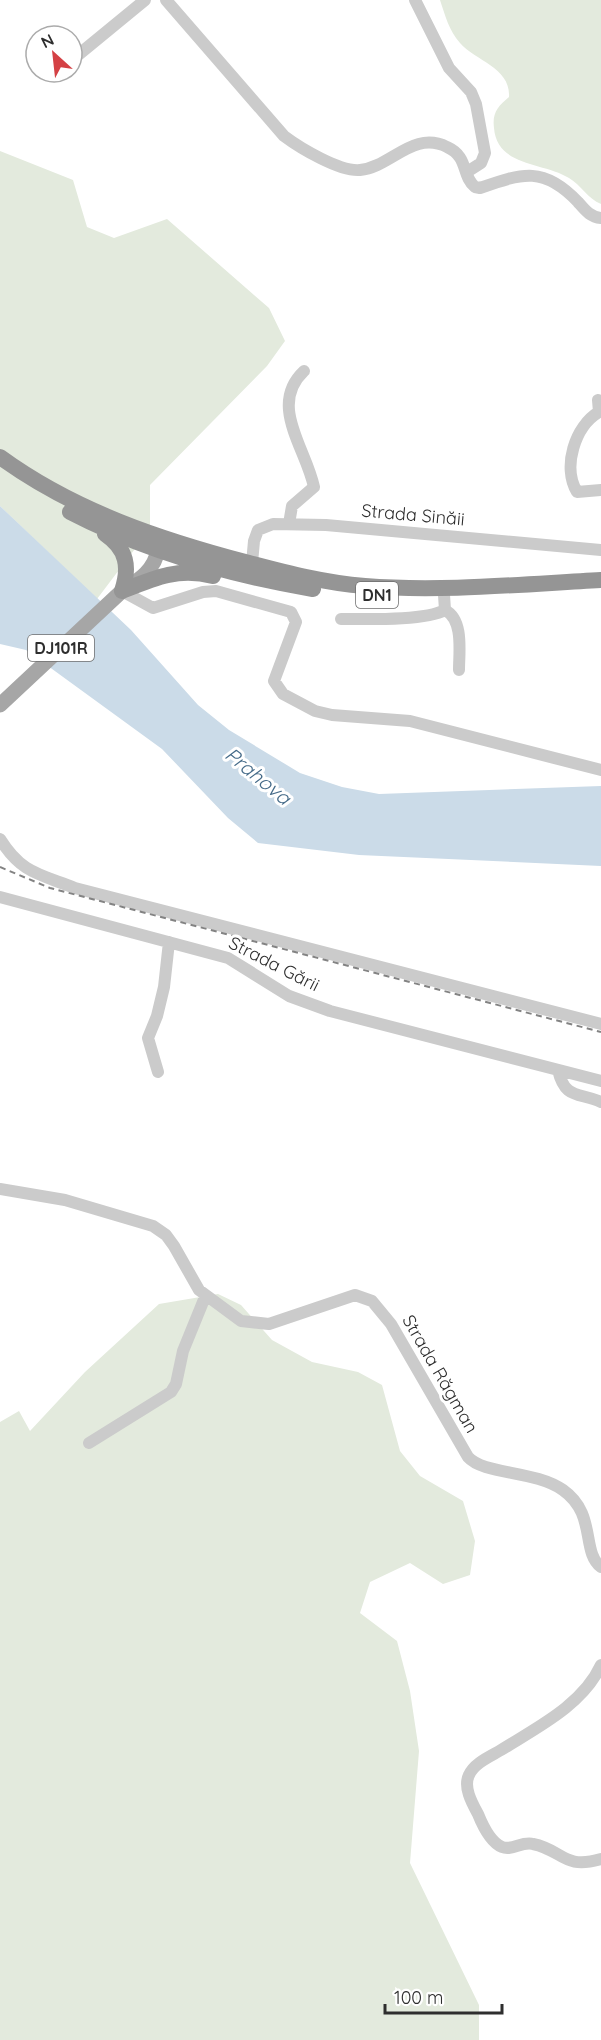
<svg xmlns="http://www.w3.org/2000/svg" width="601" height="2040" viewBox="0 0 601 2040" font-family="Quicksand,sans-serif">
<rect width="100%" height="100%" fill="#fff"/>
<path fill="#e3eadd" d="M440,0H601V204C588,199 581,185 569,178C544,162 497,167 494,128C492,113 498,106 509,97C511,68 476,61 460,43C449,31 445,15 440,0Z
M0,151L73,180L87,227L114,238L167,219L269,308L285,341L267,366L150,485V529L97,599L0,506Z
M218,1294L241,1305L272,1340L312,1362L358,1372L382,1385L400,1451L420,1476L463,1501L475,1541L470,1575L443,1584L410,1563L370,1582L360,1613L397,1641L410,1691L419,1751L410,1863L479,2005V2040H0V1422L19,1411L30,1431L85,1372L159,1304Z"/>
<path fill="#cbdbe8" d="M0,506L131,630L198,705L229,730L300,773L342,787L379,794L601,786V866L359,855L258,843L228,818L162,749L26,650L0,644Z"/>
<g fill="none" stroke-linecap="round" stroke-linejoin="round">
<path stroke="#cbcbcb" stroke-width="12" d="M166,0L284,136C300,148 340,172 360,170C391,167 413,130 447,147C469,157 461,175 475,187L480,188C523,173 544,166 578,202C585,210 590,217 601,218
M415,0L449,68L471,92L476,104L485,153L481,163L467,172
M72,60L145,0
M55,74L57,72
M598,400L599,412C575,426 562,467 577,492L601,490
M289,524L292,506L314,487C306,448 268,405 304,371
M252,563L254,541L258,530L273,524L326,525L601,550
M122,591L153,608L203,592L216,591L291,612L296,622L274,681L283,694L315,711L332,715L410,721L601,770
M444,595L445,610C464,620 459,652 459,670
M341,619C366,619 425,621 445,610
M0,839C21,873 39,874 75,888L601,1024
M0,897L228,958L289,996L330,1011L601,1081
M558,1070C565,1100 579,1092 601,1102
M158,1072L148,1038L157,1016L164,987L169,942
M0,1189L65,1200L153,1226L166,1235L174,1246L199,1290L241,1321L269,1324L355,1295L372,1301L391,1324L468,1457C484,1475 535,1470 563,1490C597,1514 581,1552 601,1567
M89,1443L171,1392L176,1384L183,1351L205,1297
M601,1665C583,1705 536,1728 501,1750C491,1756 474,1763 469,1775C463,1787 472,1803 478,1814C482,1824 490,1842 502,1847C512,1851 522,1841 533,1844C563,1850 563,1870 601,1859"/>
<path stroke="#a6a6a6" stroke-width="15" d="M0,705L122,591C139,580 155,570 158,549"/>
<path stroke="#959595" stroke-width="16" d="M0,457C74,511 161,540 249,563C287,573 325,583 365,586C441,592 524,584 601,580
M70,512C145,551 230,575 313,589
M105,534C127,549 130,567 122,591
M122,591C154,578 178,567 213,576"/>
<path stroke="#838383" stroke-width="2" stroke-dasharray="6 4.5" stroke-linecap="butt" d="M0,867L50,888L601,1032"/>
</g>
<g text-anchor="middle" stroke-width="6" stroke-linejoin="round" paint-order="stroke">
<g fill="#fff" stroke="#6d6d6d" stroke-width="1.5">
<rect x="356" y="582" width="42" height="26" rx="4.5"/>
<rect x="28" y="635" width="66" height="26" rx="4.5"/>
</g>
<g font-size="16" font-weight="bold" fill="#2e2e2e">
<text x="377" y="601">DN1</text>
<text x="61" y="654">DJ101R</text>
</g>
<g font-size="18" fill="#2e2e2e" stroke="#fff">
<text transform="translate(413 515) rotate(5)" y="6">Strada Sinăii</text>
<text transform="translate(274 964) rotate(27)" y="6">Strada Gării</text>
<text transform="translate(440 1374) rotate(60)" y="6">Strada Răgman</text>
</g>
<g font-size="20" font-style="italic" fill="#446a88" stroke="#fff">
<text transform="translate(258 776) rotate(39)" y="7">Prahova</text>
</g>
</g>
<g transform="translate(54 54) rotate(333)"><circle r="28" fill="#ffffff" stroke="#ababab" stroke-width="1.5"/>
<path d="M0-4.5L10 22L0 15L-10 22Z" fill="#d44145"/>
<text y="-9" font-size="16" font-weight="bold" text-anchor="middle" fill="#2e2e2e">N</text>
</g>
<path d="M385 2004v9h117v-9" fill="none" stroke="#2e2e2e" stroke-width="3"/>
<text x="394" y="2004" font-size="18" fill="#2e2e2e" stroke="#ffffff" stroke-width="4.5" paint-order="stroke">100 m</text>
</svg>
